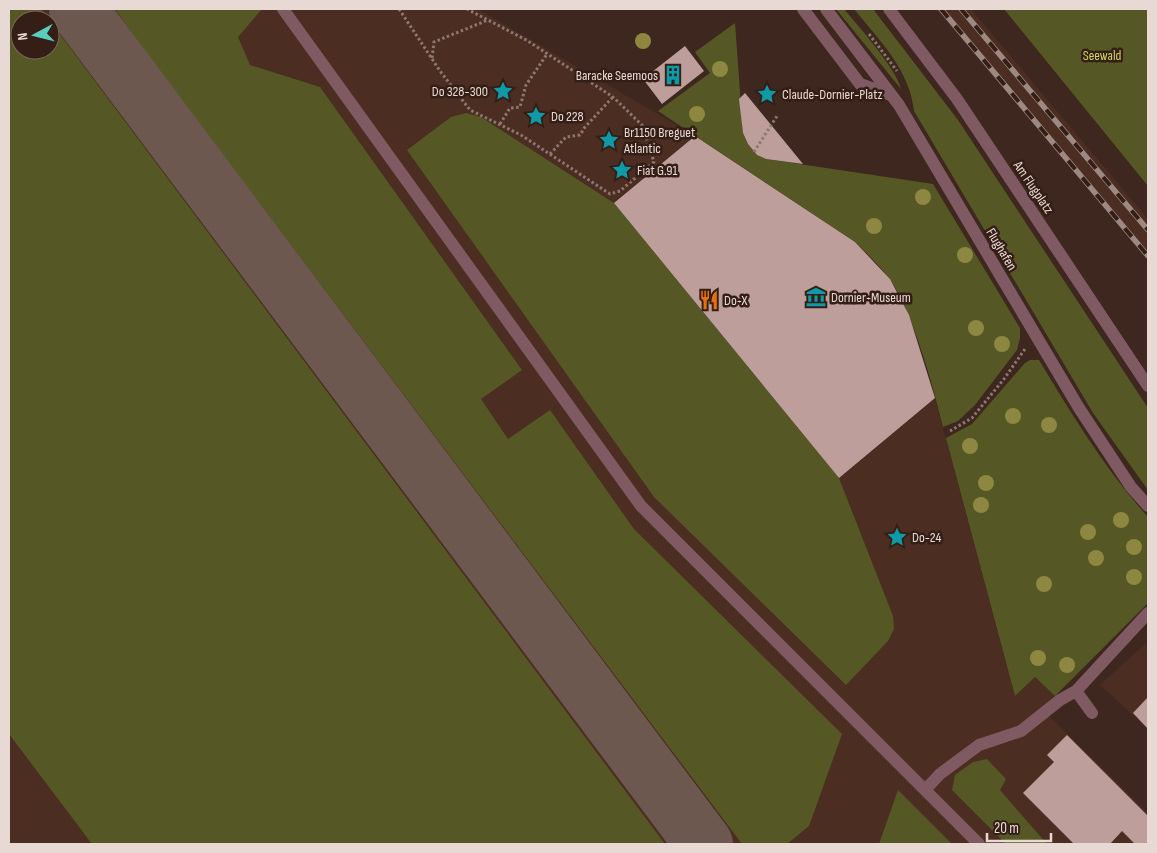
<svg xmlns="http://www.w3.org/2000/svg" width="1157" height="853" viewBox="0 0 1157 853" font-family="'Sofia Sans Condensed',sans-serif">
<rect width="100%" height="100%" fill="#3e271f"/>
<path fill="#4b2d22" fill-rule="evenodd" d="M9,9H478L695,136L614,203L481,117L882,589L839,478L935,398L1015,696L1035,677L1055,696L1042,709L1148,813V844H9ZM20,20H50V50H20Z
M936,9H971L1148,219V260Z
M1148,641V729L1100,685Z"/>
<path fill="#555824" d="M9,9H41L50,20H20V50H50V21L665,844H92L9,734Z
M115,9H262L238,37L250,65L320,87L522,370L481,399L508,439L550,410L634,529L842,734L809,826L787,844H742L142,47Z
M836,9H844C859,27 896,68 901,89Z
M854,9H873L958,120L1148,408V490L1093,413L914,111C910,70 879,40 854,9Z
M1004,9H1148V186Z
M735,23L743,133L748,144L757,155L766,159L933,184L1020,328V338L1017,350L975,405L958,421L943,427C933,386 913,312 889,278C879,265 866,253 855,242L658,111L710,73L695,52Z
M466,113L481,117L614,203L839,478L893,616L894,629L888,641L846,685L654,497L407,150L451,117Z
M1030,360H1039C1072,415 1105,469 1148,517V603L1055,696L1035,677L1015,696L946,438L972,424L1025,363Z
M987,759L1006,779L1000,790L1047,844H1006L952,790L955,775L973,762Z
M898,790L952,844H879Z"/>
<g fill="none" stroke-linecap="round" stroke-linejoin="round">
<path stroke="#6d5850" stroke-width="58" d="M78,9L704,844"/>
</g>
<path fill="#bd9e9b" d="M685,46L704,71L662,104L643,79Z
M745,93L803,164L766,159L757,155L748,144L743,133L739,99Z
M695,136L855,242L890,279L909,315L935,398L839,478L614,203Z
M1148,697V729L1133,713Z
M1067,735L1148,816V844H1135L1122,831L1110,844H1074L1023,793L1054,762L1047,755Z"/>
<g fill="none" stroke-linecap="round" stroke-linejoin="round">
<path stroke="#8c7871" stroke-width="3" stroke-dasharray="2.5 2.5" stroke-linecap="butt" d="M399,9L440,71L470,110L521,135L610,194L620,191L654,162L642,125L613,97L528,41L467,9
M869,34L897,71
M432,58L434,42L488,20
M500,124L510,108L520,107L526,85L547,54
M754,152L777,116
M550,154L566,137L580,135L585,127L613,97
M950,431L972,418L1004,379L1025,349"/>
<path stroke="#805a63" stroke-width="12" d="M283,9L641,506L979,844
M803,9L860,84L891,95
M826,9L899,105L1079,408L1131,487L1148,506
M889,9L957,99L1148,386
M1076,691L1092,713
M925,790L940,774L979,745L1021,731L1060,700L1076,691L1148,613"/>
<defs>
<path id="rail" d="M941,9L1148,256
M961,9L1148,230"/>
</defs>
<use href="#rail" stroke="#9c8982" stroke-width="5.5"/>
<use href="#rail" stroke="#341e16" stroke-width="4" stroke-dasharray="11" stroke-linecap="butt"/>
</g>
<g fill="#8e8741">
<circle cx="643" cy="41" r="8"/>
<circle cx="720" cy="69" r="8"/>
<circle cx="697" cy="114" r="8"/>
<circle cx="923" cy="197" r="8"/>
<circle cx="874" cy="226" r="8"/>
<circle cx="965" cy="255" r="8"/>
<circle cx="976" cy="328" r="8"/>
<circle cx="1002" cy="344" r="8"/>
<circle cx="1013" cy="416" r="8"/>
<circle cx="1049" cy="425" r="8"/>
<circle cx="970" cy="446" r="8"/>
<circle cx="986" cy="483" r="8"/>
<circle cx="981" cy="505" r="8"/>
<circle cx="1121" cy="520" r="8"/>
<circle cx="1088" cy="532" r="8"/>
<circle cx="1134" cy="547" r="8"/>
<circle cx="1096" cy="558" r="8"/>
<circle cx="1134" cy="577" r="8"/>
<circle cx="1044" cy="584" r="8"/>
<circle cx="1038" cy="658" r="8"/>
<circle cx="1067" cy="665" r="8"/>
</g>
<defs>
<symbol id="building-bare" viewBox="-9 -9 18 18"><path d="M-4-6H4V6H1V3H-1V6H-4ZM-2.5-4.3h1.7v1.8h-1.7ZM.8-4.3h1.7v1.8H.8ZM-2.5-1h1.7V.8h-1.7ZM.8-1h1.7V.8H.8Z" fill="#0f9aa8" stroke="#341e16" stroke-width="2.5" paint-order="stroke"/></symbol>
<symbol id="sight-bare" viewBox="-9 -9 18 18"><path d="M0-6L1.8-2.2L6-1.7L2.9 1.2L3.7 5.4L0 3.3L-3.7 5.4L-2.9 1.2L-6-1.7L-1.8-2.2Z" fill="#0f9aa8" stroke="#341e16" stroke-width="2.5" paint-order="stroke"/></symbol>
<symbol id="museum-bare" viewBox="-9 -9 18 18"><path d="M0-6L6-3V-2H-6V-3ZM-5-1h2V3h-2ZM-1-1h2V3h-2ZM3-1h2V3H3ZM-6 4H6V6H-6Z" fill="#0f9aa8" stroke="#341e16" stroke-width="2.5" paint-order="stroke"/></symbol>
<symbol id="restaurant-bare" viewBox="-9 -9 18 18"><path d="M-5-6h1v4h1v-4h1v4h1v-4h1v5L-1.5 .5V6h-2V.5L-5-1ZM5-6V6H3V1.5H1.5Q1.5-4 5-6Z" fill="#e8710a" stroke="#341e16" stroke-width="2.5" paint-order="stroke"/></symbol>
</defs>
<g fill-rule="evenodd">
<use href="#building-bare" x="659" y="61" width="28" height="28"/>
<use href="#sight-bare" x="489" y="77" width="28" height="28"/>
<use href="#sight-bare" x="753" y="80" width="28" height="28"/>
<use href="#sight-bare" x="522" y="102" width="28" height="28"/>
<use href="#sight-bare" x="595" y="126" width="28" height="28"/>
<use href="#sight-bare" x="608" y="156" width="28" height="28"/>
<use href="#museum-bare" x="802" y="283" width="28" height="28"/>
<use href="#restaurant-bare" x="695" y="286" width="28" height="28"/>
<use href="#sight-bare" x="883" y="523" width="28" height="28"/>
</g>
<g text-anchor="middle" stroke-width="5" stroke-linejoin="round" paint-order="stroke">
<g font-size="14" fill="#cfd65d" stroke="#341e16">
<text x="1102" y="60">Seewald</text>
</g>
<g font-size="14" fill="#e9d9d4" stroke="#341e16" text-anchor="start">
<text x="658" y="80" text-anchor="end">Baracke Seemoos</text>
<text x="488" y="96" text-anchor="end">Do 328-300</text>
<text x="782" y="99">Claude-Dornier-Platz</text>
<text x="551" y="121">Do 228</text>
<text x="624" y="137">Br1150 Breguet<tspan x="624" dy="16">Atlantic</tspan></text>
<text x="637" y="175">Fiat G.91</text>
<text x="831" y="302">Dornier-Museum</text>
<text x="724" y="305">Do-X</text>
<text x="912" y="542">Do-24</text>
</g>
<g font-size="14" fill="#e9d9d4" stroke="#341e16">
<text transform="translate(1034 187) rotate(56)" y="5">Am Flugplatz</text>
<text transform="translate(1002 249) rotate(59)" y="5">Flughafen</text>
</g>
</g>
<rect width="1157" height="853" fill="none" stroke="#e9d9d4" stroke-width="20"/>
<g transform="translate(35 35) rotate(263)"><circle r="24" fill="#341e16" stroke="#7c6962"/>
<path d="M0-4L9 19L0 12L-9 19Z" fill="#5acebd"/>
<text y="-8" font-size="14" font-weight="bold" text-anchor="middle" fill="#e9d9d4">N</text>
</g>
<path d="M987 833v8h64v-8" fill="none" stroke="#e9d9d4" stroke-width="2.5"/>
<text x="994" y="833" font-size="15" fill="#e9d9d4" stroke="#341e16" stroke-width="4" paint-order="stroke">20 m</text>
</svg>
